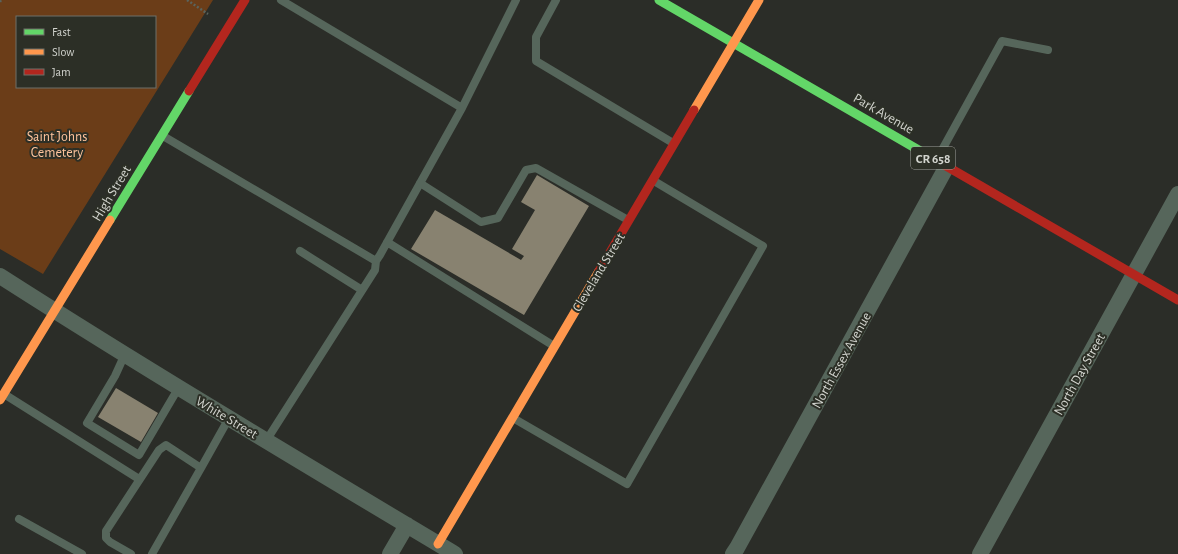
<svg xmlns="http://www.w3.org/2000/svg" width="1178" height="554" viewBox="0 0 1178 554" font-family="'Alegreya Sans',sans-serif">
<rect width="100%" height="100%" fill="#2b2d28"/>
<path fill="#6b3d18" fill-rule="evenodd" d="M0,0H213L43,274L0,249ZM17,17H155V87H17Z"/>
<path fill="#888270" d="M537,175L589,206L524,315L411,249L435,210L521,260L524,256L512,249L535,210L521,202Z
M116,388L158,413L141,442L98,417Z"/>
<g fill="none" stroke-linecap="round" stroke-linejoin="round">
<path stroke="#5b645d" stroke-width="2.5" stroke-dasharray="2 2" stroke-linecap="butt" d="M187,0L208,14
M0,2L1,0"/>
<path stroke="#56665b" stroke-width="8" d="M281,0L462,108
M556,0L536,37V61L673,143
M163,136L376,261L380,255L462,108L516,0
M937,159L1002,41L1048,50
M420,183L481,222L498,218L526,170L536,168L628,220
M387,242L554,346
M300,251L362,290
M125,354L115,376L87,423L139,455L179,387
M4,394L139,479
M513,418L627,484L763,246L654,181
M266,441L375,270L376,261
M19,519L82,554
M131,554L110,542L106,538V531L159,450L166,445L201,468L229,418
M152,554L201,468"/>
<path stroke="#56665b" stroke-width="16" d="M0,276C150,372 303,463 455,554
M390,554L407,525
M733,554L737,548L947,166
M980,554L1178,194"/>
<path stroke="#63d668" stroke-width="9" d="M659,0L941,163
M110,220L189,91"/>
<path stroke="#ff974d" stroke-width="9" d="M694,110L759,0
M0,400L110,220
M438,544L599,271"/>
<path stroke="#b3261e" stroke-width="9" d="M189,91L245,0
M941,163L1178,300
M599,271L694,110"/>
</g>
<g text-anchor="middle" stroke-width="4" stroke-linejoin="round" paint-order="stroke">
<rect fill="#2c2f26" stroke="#a0a29c" stroke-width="1" x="911" y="147" width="44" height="22" rx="3"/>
<g font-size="13" font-weight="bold" fill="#d2d4ce">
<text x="933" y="163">CR 658</text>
</g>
<g font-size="14" fill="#d2d4ce" stroke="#2c2f26">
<text transform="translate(884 113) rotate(30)" y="5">Park Avenue</text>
<text transform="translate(111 193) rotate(-59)" y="5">High Street</text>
<text transform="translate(598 272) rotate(-59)" y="5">Cleveland Street</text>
<text transform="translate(841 360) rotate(-61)" y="5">North Essex Avenue</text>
<text transform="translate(1079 374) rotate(-61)" y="5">North Day Street</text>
<text transform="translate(227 417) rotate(31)" y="5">White Street</text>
</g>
<g font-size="14" fill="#ffc49d" stroke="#2c2f26">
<text x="57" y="141">Saint Johns<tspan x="57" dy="16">Cemetery</tspan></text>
</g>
</g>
<rect x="16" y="16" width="140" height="72" fill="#2c2f26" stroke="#6e7169"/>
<rect x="24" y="29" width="20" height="6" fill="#63d668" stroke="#6e7169"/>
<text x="52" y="36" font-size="12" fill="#d2d4ce">Fast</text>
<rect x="24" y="49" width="20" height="6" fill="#ff974d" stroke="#6e7169"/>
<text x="52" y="56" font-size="12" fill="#d2d4ce">Slow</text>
<rect x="24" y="69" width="20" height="6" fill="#b3261e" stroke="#6e7169"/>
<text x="52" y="76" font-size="12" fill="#d2d4ce">Jam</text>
</svg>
